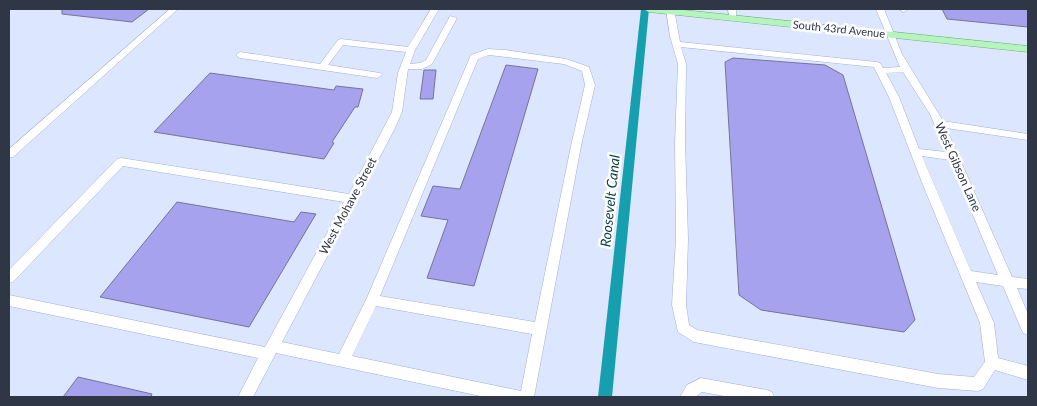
<svg xmlns="http://www.w3.org/2000/svg" width="1037" height="406" viewBox="0 0 1037 406" font-family="Lato,sans-serif">
<rect width="100%" height="100%" fill="#dce6fe"/>
<g fill="none" stroke-linecap="round" stroke-linejoin="round">
<path fill="#16a0af" fill-rule="evenodd" d="M641,9H649L612,397H598Z"/>
</g>
<path fill="#a7a2ed" stroke="#757399" d="M62,9H149L132,22L62,14Z
M942,9H1028V27L947,19Z
M733,58L825,65L843,75L915,320L904,332L761,310L739,295L725,62Z
M506,65L538,69L474,286L427,278L448,220L421,216L433,186L460,189Z
M424,70H436L433,99H420Z
M210,73L334,90L336,86L363,89L358,107H355L332,142L334,143L324,159L154,132Z
M177,202L294,222L301,212L316,214L249,327L100,297Z
M78,377L152,394L151,397H63Z"/>
<g fill="none" stroke-linecap="round" stroke-linejoin="round">
<defs>
<path id="minor" d="M170,9H178L13,157H9V149Z
M431,9H439L415,50L410,64L420,63L426,60L450,16L457,18L432,64L422,69H408L402,112L394,130L282,342L339,354L366,300L471,55L488,49L505,50L566,59L589,67L595,85L581,146L534,397H485L276,353L253,397H238L258,358L9,306V295L265,347L344,202L123,166L13,282L9,283V270L117,159L121,158L349,194L392,112L398,73L406,52L343,45L328,65L380,73L382,75L377,78L240,58L236,55L240,52L320,64L338,40L341,39L408,47ZM489,55L564,64L582,71L585,85L571,146L535,322L380,296L478,59ZM376,306L532,334L521,391L352,356Z
M666,9H674L680,42L877,62L880,63L883,68L900,67L876,9H884L902,54L943,121L1028,134V140L946,128L1012,277L1028,279V289L1017,288L1028,314V335L1023,333L1003,286L976,282L994,323L998,358L1028,366V380L995,370L983,389L978,391L938,388L694,342L678,332L672,305L676,239L675,142L678,64L670,36ZM681,47L874,67L889,97L923,185L980,323L985,362L974,377L938,374L697,330L689,325L686,305L688,239L685,142L686,64ZM903,72L930,114L946,152L919,149L899,97L886,73ZM922,156L950,160L998,275L971,271Z
M728,9H736V20H730Z
M899,9H907V10L903,12Z
M701,378L767,390L772,392L774,397H730L702,392L695,397H680L687,385Z"/>
<path id="major" d="M644,9H674L1028,46V52L649,12Z"/>
</defs>
<use href="#minor" stroke="#a0b0d7" stroke-width="1"/>
<use href="#major" stroke="#68ac77" stroke-width="1"/>
<use href="#minor" fill="#fff" fill-rule="evenodd"/>
<use href="#major" fill="#b6f4bd" fill-rule="evenodd"/>
</g>
<g text-anchor="middle" stroke-width="5" stroke-linejoin="round" paint-order="stroke">
<g font-size="11" fill="#2f3646" stroke="#fff">
<text transform="translate(839 29) rotate(6)" y="4">South 43rd Avenue</text>
</g>
<g font-size="12" fill="#2f3646" stroke="#fff">
<text transform="translate(958 167) rotate(66)" y="4">West Gibson Lane</text>
<text transform="translate(348 206) rotate(-62)" y="4">West Mohave Street</text>
</g>
<g font-size="14" font-style="italic" fill="#074047" stroke="#fff">
<text transform="translate(610 201) rotate(-84)" y="5">Roosevelt Canal</text>
</g>
</g>
<rect width="1037" height="406" fill="none" stroke="#2f3646" stroke-width="20"/>
</svg>
